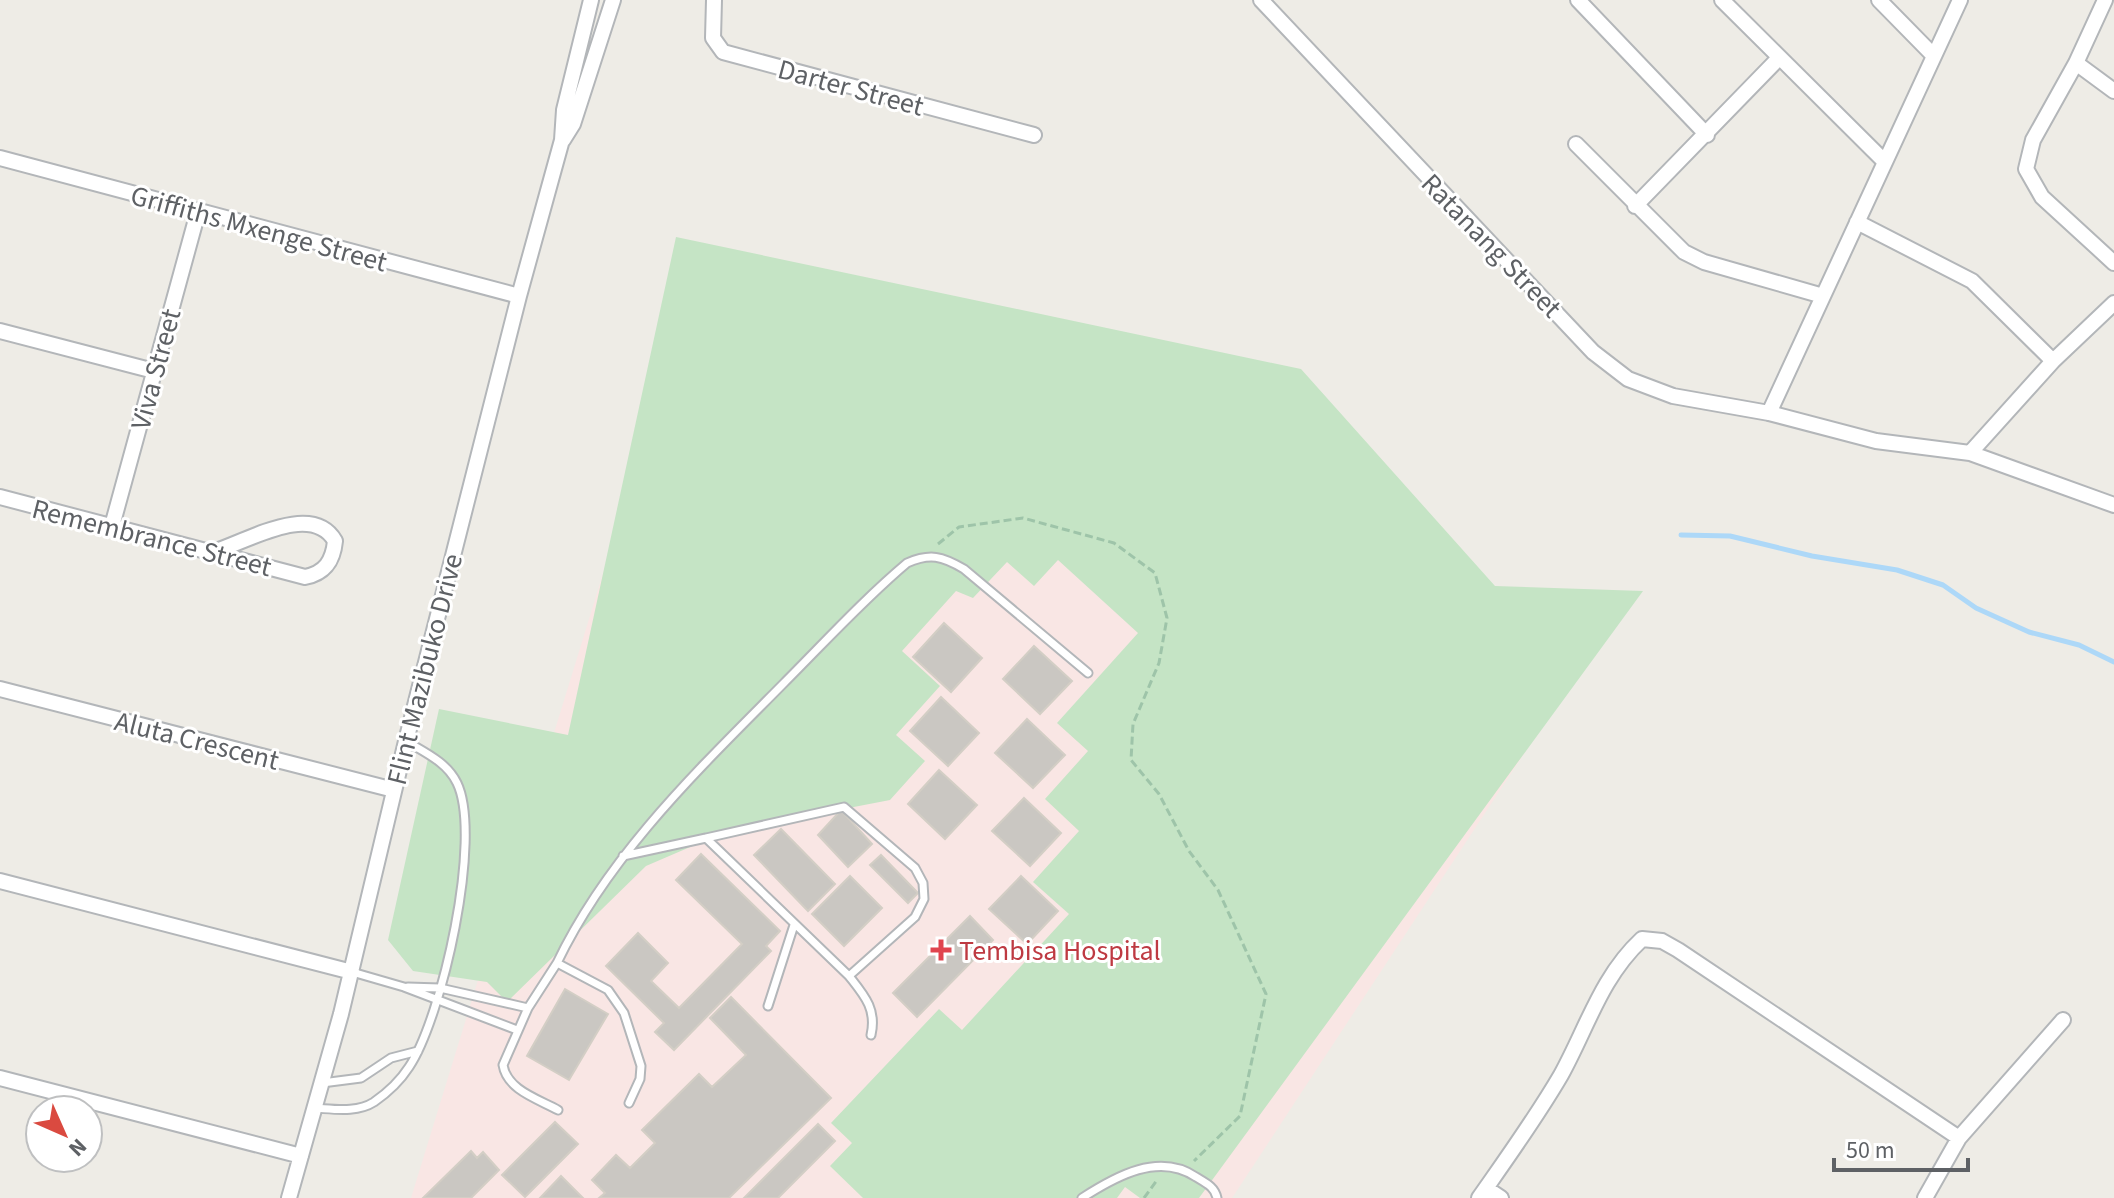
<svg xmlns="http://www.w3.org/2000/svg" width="2114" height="1198" viewBox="0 0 2114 1198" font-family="'Source Sans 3',sans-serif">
<rect width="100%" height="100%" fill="#eeece6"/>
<path fill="#f9e6e4" d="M696,271L1558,702L1232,1198H411Z"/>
<path fill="#c5e4c5" d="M676,237L1301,369L1495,586L1643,591L1199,1198H1140L1125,1187L1117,1198H863L830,1166L852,1143L831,1123L939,1009L962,1030L1069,914L1033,882L1079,831L1045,799L1088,751L1057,723L1138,633L1058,560L1034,586L1007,562L973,598L956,591L902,651L940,686L896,735L925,761L890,800L725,832L646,866L507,1002L487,982L413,971L388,940L439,709L568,735Z"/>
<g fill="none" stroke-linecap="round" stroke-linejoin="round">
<path stroke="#add8f8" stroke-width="5" d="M1681,535L1730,536L1812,556L1897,570L1943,585L1976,608L2029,632L2079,645L2114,662"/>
</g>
<path fill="#cac7c2" stroke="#d3cec5" stroke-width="2" d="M944,623L982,658L951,692L913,657Z
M1034,646L1072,681L1040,714L1003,679Z
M941,697L979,733L948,766L910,731Z
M1027,719L1065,755L1033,788L995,753Z
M939,770L977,805L945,839L908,804Z
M1024,798L1061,833L1030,866L992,831Z
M841,810L872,844L848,867L818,835Z
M781,829L835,884L808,911L754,855Z
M701,854L780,931L766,946L771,951L674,1050L655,1032L664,1023L606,966L638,933L668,963L651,981L679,1008L742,944L676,880Z
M881,855L918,893L908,903L870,865Z
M850,876L882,908L844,946L812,914Z
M1021,876L1058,911L1027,944L989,909Z
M970,916L993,940L917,1017L893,993Z
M565,989L608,1014L569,1080L527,1056Z
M731,997L831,1098L729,1198H599L605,1193L592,1180L616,1155L630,1168L655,1143L642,1130L699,1074L712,1087L746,1055L710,1018Z
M555,1122L578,1144L525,1197L502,1175Z
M818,1124L835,1141L778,1198H744Z
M471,1151L477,1158L483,1152L499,1170L471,1198H423Z
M561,1176L583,1198H540Z"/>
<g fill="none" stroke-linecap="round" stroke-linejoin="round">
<defs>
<path id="lane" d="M706,838L844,807L915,868L923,883L924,899L915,917L849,976
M623,856L706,838L849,976C864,995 877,1009 871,1035
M557,963C609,854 700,768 784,683C824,643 863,600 907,563C930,553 942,556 964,569L1088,673
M352,972L404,987L517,1030
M408,987L440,988L528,1008
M768,1006L794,925
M322,1083L361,1078L391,1058L418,1051
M314,1108C334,1109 357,1113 374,1102C387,1093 400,1081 409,1067C442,1018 483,837 457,783C447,762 424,752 406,741
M558,1110C538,1099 507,1090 503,1065L528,1008L557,963L608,990L624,1013L641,1066L640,1079L629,1103
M1082,1198C1116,1176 1159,1152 1196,1177C1206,1183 1215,1187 1217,1198"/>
<path id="street" d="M714,0L713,38L723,52L1034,135
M1261,0L1593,352L1628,379L1673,396L1769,413L1876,441L1970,453L2114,505
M1578,0L1707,135
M1722,0L1885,162
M1879,0L1933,55
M2105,0L2076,63L2033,140L2026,169L2042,197L2114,263
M2076,63L2114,91
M563,140L573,124L613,0
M1576,144L1684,252L1704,262L1823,296
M0,158L519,296
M1635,206L1779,58
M1857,222L1972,281L2053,361
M0,331L154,371
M1769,413L1960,0
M1970,453L2053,361L2114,303
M0,497L305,577C325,573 333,561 335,541C312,501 246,542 213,552
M112,526L198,212
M0,689L394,790
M0,881L352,972
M0,1078L301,1156
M1486,1188L1501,1198
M289,1198L341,1014L406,741L519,296L562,140L564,110L591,0
M1479,1198C1507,1158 1536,1118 1561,1075C1587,1028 1601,977 1642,939L1662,941L1678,950L1959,1138
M1925,1198L1959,1138L2063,1020"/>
</defs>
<use href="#lane" stroke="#b3b6b9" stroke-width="11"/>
<use href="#street" stroke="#b3b6b9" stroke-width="18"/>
<path stroke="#9ec4a9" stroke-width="3" stroke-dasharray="8 4" stroke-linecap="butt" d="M938,544L959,527L1023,518L1114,543L1155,573L1167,618L1159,663L1133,724L1131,760L1159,794L1189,851L1218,890L1266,994L1240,1116L1194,1161
M1144,1198L1157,1180"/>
<use href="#lane" stroke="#fff" stroke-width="7"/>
<use href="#street" stroke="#fff" stroke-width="14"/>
</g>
<path fill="#e0444e" stroke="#fff" stroke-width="3" d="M937 938h8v8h8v8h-8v8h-8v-8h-8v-8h8z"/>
<g text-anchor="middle" stroke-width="6" stroke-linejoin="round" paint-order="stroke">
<g font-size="28" fill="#5e6165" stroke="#fff">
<text transform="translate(851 87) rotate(15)" y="10">Darter Street</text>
<text transform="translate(259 228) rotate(15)" y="10">Griffiths Mxenge Street</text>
<text transform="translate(1492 245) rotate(46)" y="10">Ratanang Street</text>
<text transform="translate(155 369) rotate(-75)" y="10">Viva Street</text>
<text transform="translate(152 537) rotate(14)" y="10">Remembrance Street</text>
<text transform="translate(424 669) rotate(-76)" y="10">Flint Mazibuko Drive</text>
<text transform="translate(197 740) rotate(14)" y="10">Aluta Crescent</text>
</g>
<g font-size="28" fill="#be3a42" stroke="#fff" text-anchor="start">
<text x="959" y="960">Tembisa Hospital</text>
</g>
</g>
<g transform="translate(64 1134) rotate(135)"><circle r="38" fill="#ffffff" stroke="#bfc0c1" stroke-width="2"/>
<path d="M0-6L14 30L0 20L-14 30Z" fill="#da4a40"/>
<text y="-12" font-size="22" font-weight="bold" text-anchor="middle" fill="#5e6165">N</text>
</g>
<path d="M1834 1158v12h134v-12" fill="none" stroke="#5e6165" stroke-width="4"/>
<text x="1846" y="1158" font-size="24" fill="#5e6165" stroke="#ffffff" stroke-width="6" paint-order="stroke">50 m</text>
</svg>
